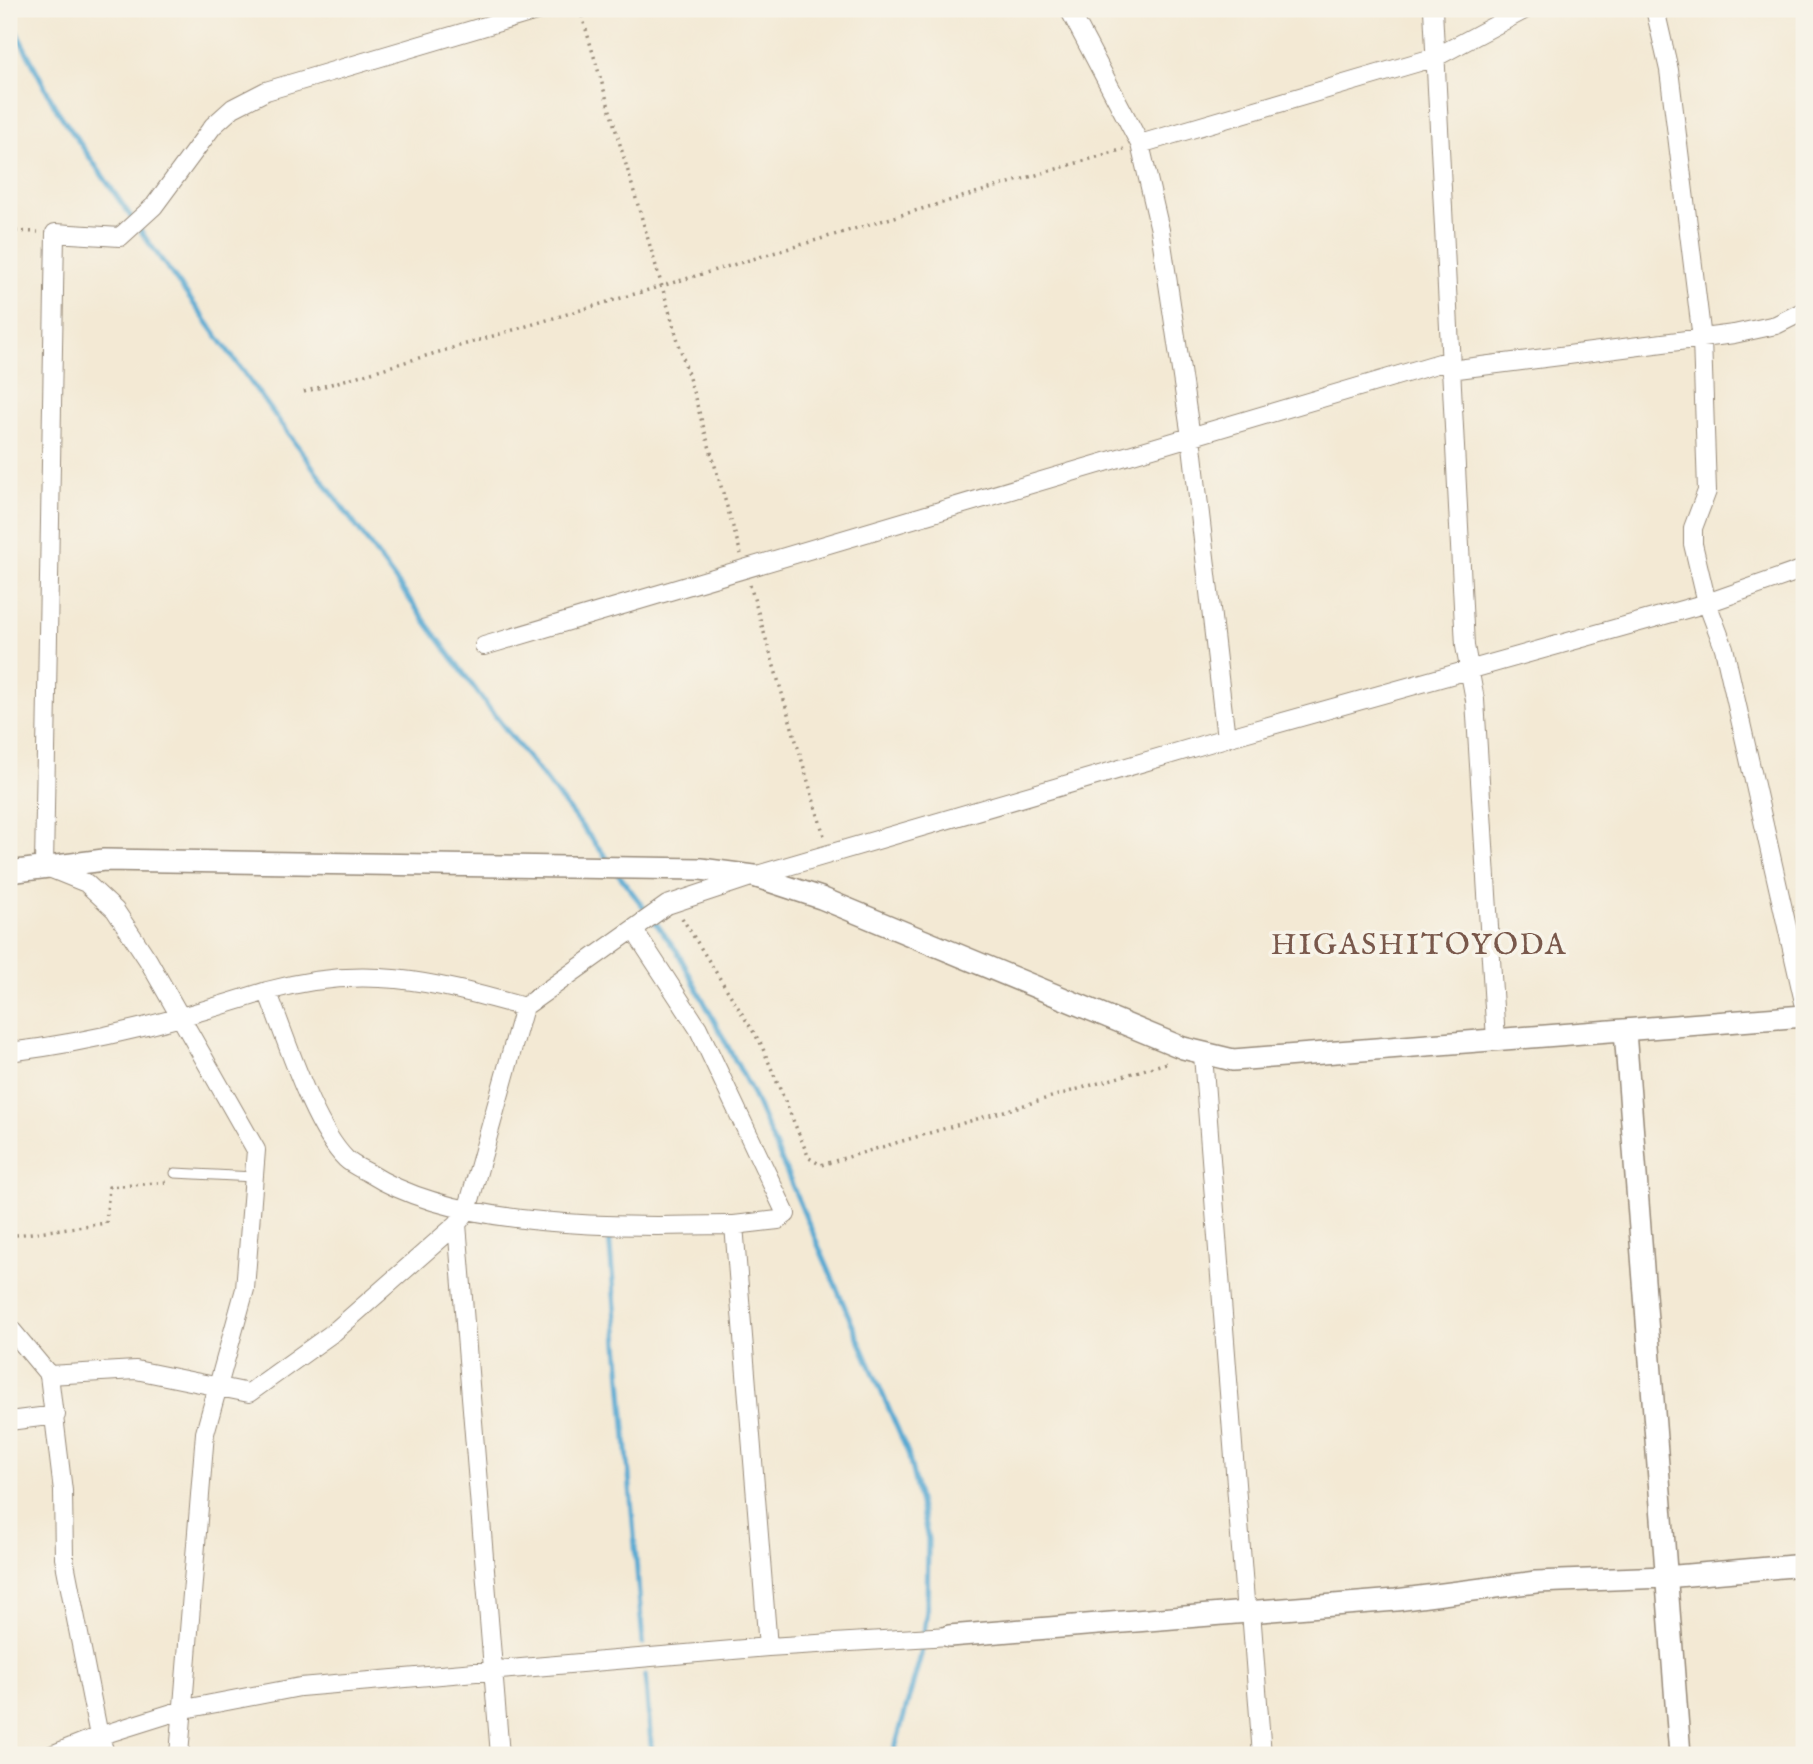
<svg xmlns="http://www.w3.org/2000/svg" width="1813" height="1764" viewBox="0 0 1813 1764" font-family="'IM FELL English',serif">
<rect width="100%" height="100%" fill="#f7f3e8"/>
<filter id="ink" filterUnits="userSpaceOnUse"><feTurbulence type="fractalNoise" baseFrequency=".0143" numOctaves="2"/><feDisplacementMap in="SourceGraphic" scale="14" xChannelSelector="R" yChannelSelector="G"/><feConvolveMatrix kernelMatrix="1 2 1 2 8 2 1 2 1" color-interpolation-filters="sRGB"/></filter>
<filter id="wash" filterUnits="userSpaceOnUse"><feTurbulence type="fractalNoise" baseFrequency=".00686" numOctaves="4" result="noise"/><feDisplacementMap in="SourceGraphic" scale="28" xChannelSelector="R" yChannelSelector="G"/><feGaussianBlur stdDeviation="1.57" result="paint"/><feColorMatrix in="noise" values="0 0 0 0 0 0 0 0 0 0 0 0 0 0 0 0 0 1.4 0 .05"/><feComposite in="paint" operator="in"/></filter>
<g filter="url(#wash)">
<rect width="100%" height="100%" fill="#f3e9d4"/>
<g fill="none" stroke-linecap="round" stroke-linejoin="round">
<path stroke="#57a9d2" stroke-width="5" d="M9,18L57,110L147,240L486,704L609,861
M619,875L677,951L751,1090L908,1453L928,1539L927,1610L921,1655L893,1755
M609,1235L643,1643
M645,1675L652,1755"/>
</g>
</g>
<g filter="url(#ink)">
<g fill="none" stroke-linecap="round" stroke-linejoin="round">
<defs>
<path id="service" d="M175,1173L254,1177"/>
<path id="minor" d="M1069,9L1140,144L1160,230L1191,437L1226,738
M1433,9L1465,646L1475,700L1496,1040
M1655,9L1669,70L1702,339L1707,491L1693,528V544L1707,603L1724,648L1804,1002
M1140,144L1436,57L1526,9
M1450,370L1734,334L1776,325L1804,311
M484,646L1450,360
M634,930L698,1028L786,1214L778,1220L734,1225
M524,1007C432,981 362,964 267,991C286,1037 312,1125 346,1159C352,1165 362,1169 369,1173C460,1231 628,1227 734,1225L768,1647
M9,1052C101,1041 179,1019 267,991
M1203,1055L1245,1601L1251,1611L1262,1755
M9,1327L49,1375L63,1491L64,1558L99,1736L106,1755
M49,1375L136,1370L249,1393L334,1332L457,1224
M9,1421L56,1415
M51,1755L99,1736L185,1709L300,1687L768,1647L949,1636
M179,1755L205,1433L245,1289L256,1150L148,960L115,910L86,883L44,866L55,233L120,237L154,206L213,126L233,108L266,91L543,9
M500,1755L457,1224L467,1211L524,1007L667,905L754,876L1226,738L1707,603L1804,569"/>
<path id="tertiary" d="M9,872L104,860L701,869L754,876L821,898L1183,1048L1233,1060L1804,1016
M1625,1031L1680,1755
M949,1636L1396,1600L1536,1582L1665,1577L1804,1565"/>
</defs>
<use href="#service" stroke="#978a79" stroke-width="11"/>
<use href="#minor" stroke="#978a79" stroke-width="20"/>
<use href="#tertiary" stroke="#978a79" stroke-width="24"/>
<path stroke="#978a79" stroke-width="3.5" stroke-dasharray="2 5" stroke-linecap="butt" d="M580,9L741,554
M9,231L38,232
M304,392L1124,149
M750,585L825,839
M682,918L761,1044L809,1158L821,1165L1170,1062
M9,1236L106,1223L109,1187L168,1182"/>
<use href="#service" stroke="#fff" stroke-width="9"/>
<use href="#minor" stroke="#fff" stroke-width="18"/>
<use href="#tertiary" stroke="#fff" stroke-width="21"/>
</g>
</g>
<g text-anchor="middle" stroke-width="7" stroke-linejoin="round" paint-order="stroke">
<g font-size="30" letter-spacing="2" fill="#79584b" stroke="#f7f3e8">
<text x="1419" y="954">HIGASHITOYODA</text>
</g>
</g>
<rect width="1813" height="1764" fill="none" stroke="#f7f3e8" stroke-width="35"/>
</svg>
